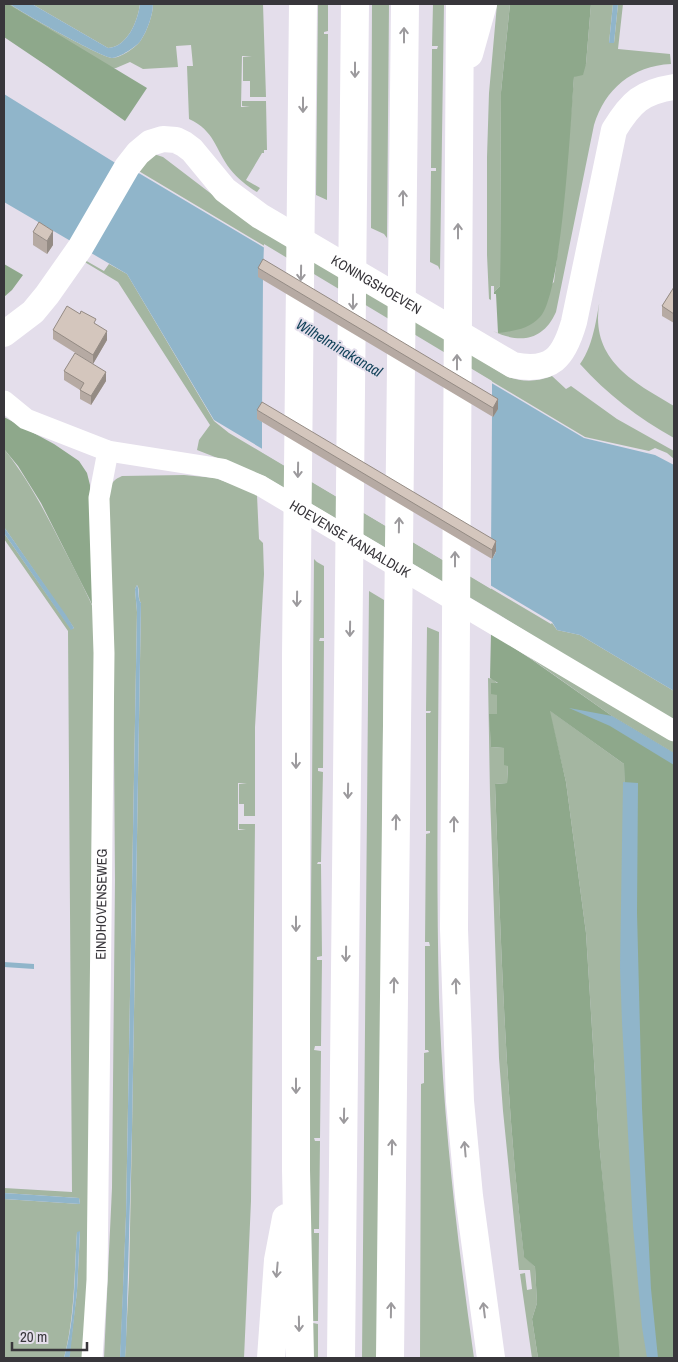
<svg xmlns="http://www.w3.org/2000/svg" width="678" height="1362" viewBox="0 0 678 1362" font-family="'Archivo Narrow',sans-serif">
<rect width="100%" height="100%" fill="#e4deeb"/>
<path fill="#a4b6a1" d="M4,4H10C22,13 101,57 112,58C120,58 137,47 141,40C147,31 153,15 153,4H263L266,97H250V81H243V57L252,56H242L241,107H250L242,106V101H266L267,150H264V153H262L246,180L260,188L257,192C247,186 238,179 230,169C215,149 215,131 189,119L187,66H193L191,45L176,46L178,67L143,69L130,62L116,68L107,69Z
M32,4H140C138,20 128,47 108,48Z
M318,4H328V31L324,32V34H328L327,200L316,195Z
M372,4H389L387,238L384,234L371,228Z
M433,4H444L440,270L438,266L430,262L431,171H436V168H431L432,49H437L438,46H432Z
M497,4H510L501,92L500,286L494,292V286H491V300L489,299L487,255V157L489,93Z
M591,4H613L609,43H614L618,4H623L618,49L670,54L671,64C632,66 605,89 594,125L556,312C543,341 520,344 493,331L498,333L554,282L564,197L574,77L586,64Z
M154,154L163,157L222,202L508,377C523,382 537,382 552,376L566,389L571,386L617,419L674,451V459L667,453L655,448L649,451L585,437L137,170Z
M83,259L104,271L109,264L127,274L214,421L229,433L551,624L552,623L557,630L580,635L674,691V724L498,614L264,476L197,450L199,440L210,425L118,282L83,261Z
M602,288C600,298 598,308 598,318C598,365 639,385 674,406V438C638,418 607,394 580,364C595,343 597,312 602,288Z
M4,449C29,480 46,514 64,549C76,572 88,595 98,619L92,1358H69L77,1291L80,1232H77C74,1276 75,1316 64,1358H4V1199L80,1204L79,1198L4,1193V1188L72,1192L68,631L4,539V533L71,629L74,628L4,527Z
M184,475L215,478L254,492L674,740V753L612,716L509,643L257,495L259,539L263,543L264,574L255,727V816H244V804H239V784L247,783H238V830H246L239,829V824H255L251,1201L244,1358H125L129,1278L132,1130L141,603C137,598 141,591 137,585L135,589L137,612L126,1216L121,1343L120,1358H104L112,1188L115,879L113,619L106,526L109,489C112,482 115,479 122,476Z
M314,559L317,562L324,566V638H320L319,641H324L323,768H318V771L323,772L321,862H318L317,864H321L322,956L317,957V960H322L321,1046H315L314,1050L321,1051L320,1138H314L315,1141H320L319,1229H314V1233H319L318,1321H313V1323L318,1324V1358H307Z
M369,591L384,600L378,1358H362Z
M427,627L439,632C438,754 436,876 439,998C443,1119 457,1239 474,1358H420L421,1084L424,1083V1053L429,1052L428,1050H425V946H430L429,942H425L426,834L430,833V831H426V713H430L431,711H426Z
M488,678L493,679L498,684L492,683L497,695V715L490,714L491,747L504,748V765H508L507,783L495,784C501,942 505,1099 524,1256L535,1267L537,1303L532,1319L538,1358H532L520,1274L525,1273L527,1290L532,1289L530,1270H519L503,1111L499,1058L490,795Z
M549,710L624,764L629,992L651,1358H620L618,1347L599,1141L586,933L566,782Z"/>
<path fill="#8ea88b" d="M4,4H8L147,88L125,121L47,66L4,37Z
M510,4H591L586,64L583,75L574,77C571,117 562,295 540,317C529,329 514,331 498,333L496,294H494V292L500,286L501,92Z
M4,264L23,275L12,290L4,297Z
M4,417L54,444L79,461L87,473L90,485L91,521L98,619L90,600L41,503L18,466L4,449Z
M491,633L531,659L612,716L674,753V1358H651L629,992L624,764L550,711L566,782L586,933L599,1141L620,1358H538L532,1319L537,1303L535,1267L524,1257C505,1099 501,942 495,784L507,783L508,766L504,765V748L491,747L489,714H497V695L491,694V683H498L490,678Z"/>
<path fill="#90b5ca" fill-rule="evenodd" d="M10,4H32L108,48C128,47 138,20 140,4H153C153,15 147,31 141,40C138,46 119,58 112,58C101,57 22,13 10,4Z
M613,4H618L614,43H609Z
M4,94L117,164L137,172L584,438L655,455L674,465V691L580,635L557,630L552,622L214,420L127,274L4,202ZM257,419L496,551V552L492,559Z
M4,527L66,615L74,628L71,630L4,533Z
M137,585C140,591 137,598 141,603L132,1130L126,1345L125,1358H120L126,1216L137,612L135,589Z
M569,708L612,716L674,753V765L610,726Z
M623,782L638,783L637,913L642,1108L651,1289L658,1358H647L642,1327L633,1226L622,1022L620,967Z
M4,962L34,964V969L4,967Z
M4,1193L79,1198L80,1204L4,1199Z
M80,1231L77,1291L70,1355L69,1358H64C76,1315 74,1276 77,1232Z"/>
<path fill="#e4deeb" d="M264,244L492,381V409L263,273Z
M263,277L492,413L491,551L262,415Z
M262,420L491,555V589L262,452Z"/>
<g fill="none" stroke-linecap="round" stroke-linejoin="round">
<g stroke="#fff" stroke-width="21">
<path id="s1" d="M4,401L26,419L108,451L222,469L261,486L674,731"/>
<path id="s2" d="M92,1358L97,1280L104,653L99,498L108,451"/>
</g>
<path stroke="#fff" stroke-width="26" id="s3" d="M4,334L33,312L47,295L80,248L127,167L138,153L150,143L163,139L176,140L184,144L192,150L225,190L260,216L513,365C552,373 564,357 574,322L614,130C631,102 642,92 674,87"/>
<path stroke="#fff" stroke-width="28" d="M460,4L454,929L460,1101L469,1196L491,1358
M469,54L483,4
M271,1358L278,1260L286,1218
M300,1358L296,1170V655L303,4
M341,1358L355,4
M390,1358L405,4"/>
</g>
<path fill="#b6aaa3" d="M33,232L53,245L47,254L33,245Z
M258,268L498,409L493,417L258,277Z
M674,287V323L662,316V306Z
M96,324L107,340L93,364L53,339V330Z
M64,371L106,381L91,405L80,399V390L64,380Z
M257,410L496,551L492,559L257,419Z"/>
<path fill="#948b84" d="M53,231V245L47,254V241Z
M107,331V340L93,364V355Z
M106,372V381L91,405V396Z
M498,399V409L493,417V408Z
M496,541V551L492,559V550Z"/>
<path fill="#d4c6bd" stroke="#948b84" d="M39,222L53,231L47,241L33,232Z
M263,259L498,399L493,408L258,268Z
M674,287V314L662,306Z
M67,306L80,314L81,311L96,319L94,323L107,331L93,355L53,330Z
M75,353L106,372L91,396L80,390L84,383L64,371Z
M262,402L496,541L492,550L257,410Z"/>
<defs><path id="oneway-shaft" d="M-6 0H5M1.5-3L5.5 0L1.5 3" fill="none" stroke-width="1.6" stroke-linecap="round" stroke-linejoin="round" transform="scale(1.25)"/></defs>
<g stroke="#9c9a9d">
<use href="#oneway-shaft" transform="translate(404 35) rotate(-90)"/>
<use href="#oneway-shaft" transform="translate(355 70) rotate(90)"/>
<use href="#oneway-shaft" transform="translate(303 105) rotate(90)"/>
<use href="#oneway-shaft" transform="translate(403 198) rotate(-90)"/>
<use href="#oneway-shaft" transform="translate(458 231) rotate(-90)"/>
<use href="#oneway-shaft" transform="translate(301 273) rotate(91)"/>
<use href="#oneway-shaft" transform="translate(353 302) rotate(90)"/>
<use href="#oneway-shaft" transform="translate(457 362) rotate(-90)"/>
<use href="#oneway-shaft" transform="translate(298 470) rotate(91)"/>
<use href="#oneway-shaft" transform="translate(399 525) rotate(-89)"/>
<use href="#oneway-shaft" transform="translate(455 559) rotate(-90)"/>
<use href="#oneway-shaft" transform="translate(297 599) rotate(91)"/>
<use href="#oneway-shaft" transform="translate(350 629) rotate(91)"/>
<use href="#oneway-shaft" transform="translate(296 761) rotate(90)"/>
<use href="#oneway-shaft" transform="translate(348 791) rotate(91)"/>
<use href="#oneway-shaft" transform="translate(396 822) rotate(-89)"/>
<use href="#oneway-shaft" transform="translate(454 824) rotate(-90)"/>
<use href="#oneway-shaft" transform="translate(296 924) rotate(90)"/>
<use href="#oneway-shaft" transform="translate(346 954) rotate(91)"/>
<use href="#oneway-shaft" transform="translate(394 985) rotate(-89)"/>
<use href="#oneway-shaft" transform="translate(456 986) rotate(-92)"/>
<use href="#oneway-shaft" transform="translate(296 1086) rotate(90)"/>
<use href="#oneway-shaft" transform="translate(344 1116) rotate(91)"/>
<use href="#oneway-shaft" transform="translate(392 1147) rotate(-89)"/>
<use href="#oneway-shaft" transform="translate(465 1149) rotate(-95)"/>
<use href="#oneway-shaft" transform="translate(277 1270) rotate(95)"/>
<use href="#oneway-shaft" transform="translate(391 1310) rotate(-89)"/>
<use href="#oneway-shaft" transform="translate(484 1310) rotate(-97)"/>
<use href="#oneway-shaft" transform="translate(299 1324) rotate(89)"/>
</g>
<g text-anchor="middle" stroke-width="4" stroke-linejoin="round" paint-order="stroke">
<g font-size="14" fill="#38363b" stroke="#e4deeb">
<text dy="5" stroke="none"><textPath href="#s3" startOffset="519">KONINGSHOEVEN</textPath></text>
<text dy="5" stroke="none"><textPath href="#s1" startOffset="378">HOEVENSE KANAALDIJK</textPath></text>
<text dy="5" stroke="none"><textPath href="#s2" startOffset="454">EINDHOVENSEWEG</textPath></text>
</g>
<g font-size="15" font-style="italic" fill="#0e3f57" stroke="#e4deeb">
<text transform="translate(339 348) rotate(31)" y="5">Wilhelminakanaal</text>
</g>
</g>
<rect width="678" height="1362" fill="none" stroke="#38363b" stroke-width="10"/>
<path d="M12 1342v8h75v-8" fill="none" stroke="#38363b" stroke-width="2.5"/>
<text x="20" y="1342" font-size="15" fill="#38363b" stroke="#e4deeb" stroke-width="4" paint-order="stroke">20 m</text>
</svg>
